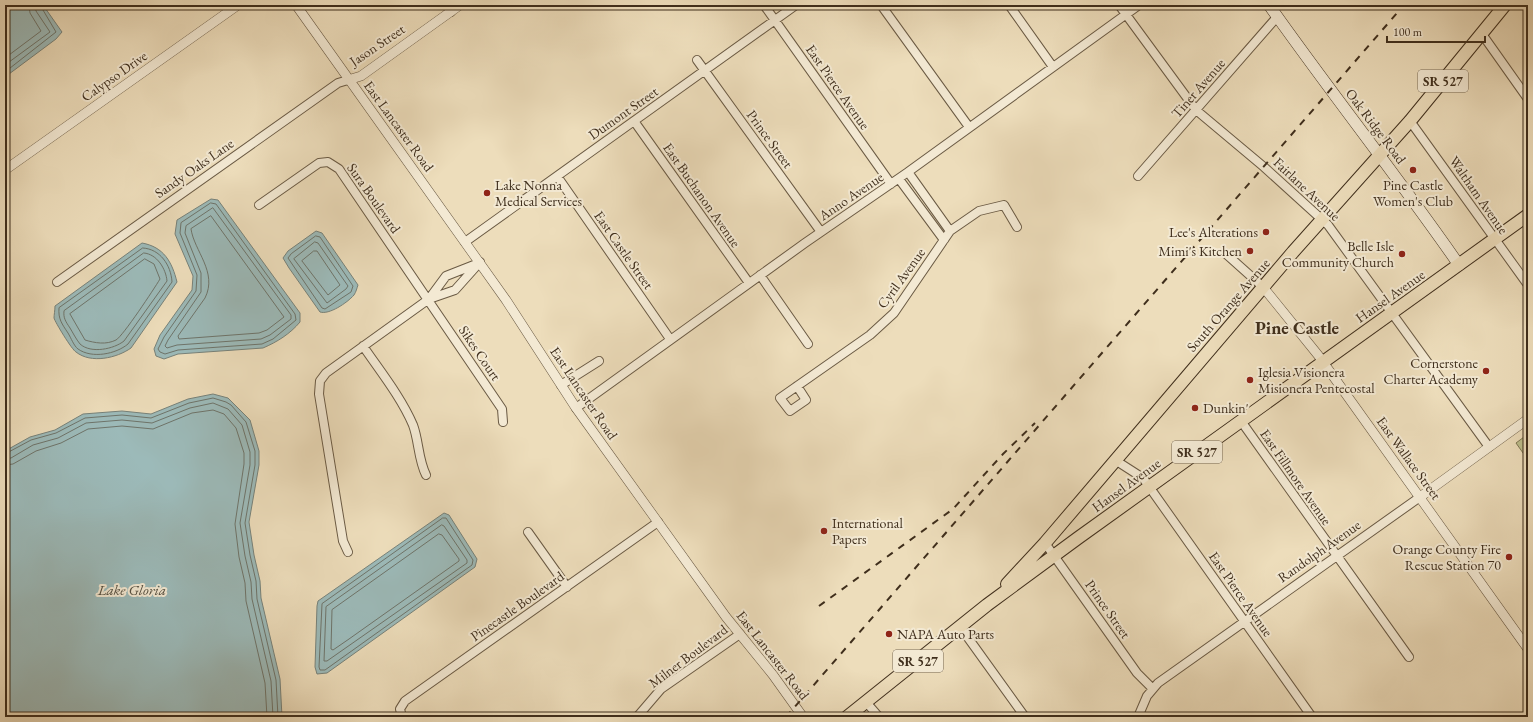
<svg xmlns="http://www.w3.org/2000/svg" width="1533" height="722" viewBox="0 0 1533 722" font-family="'EB Garamond',serif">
<rect width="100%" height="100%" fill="#edddbb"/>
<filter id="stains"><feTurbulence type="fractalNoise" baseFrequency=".005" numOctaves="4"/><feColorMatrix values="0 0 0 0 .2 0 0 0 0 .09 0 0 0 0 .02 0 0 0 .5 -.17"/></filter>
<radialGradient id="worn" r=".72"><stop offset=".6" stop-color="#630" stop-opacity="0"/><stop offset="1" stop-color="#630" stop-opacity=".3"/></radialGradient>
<path fill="#bdbf8d" stroke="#7e7654" d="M1528,434V460L1516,443Z"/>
<path fill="#9cbab9" stroke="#77827a" d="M5,5H43L62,32L56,39L5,77Z
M211,199L218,200L300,313V322C290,334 277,342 263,348L178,354L164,359L156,356L154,349L160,335L192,290L193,276L175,234L177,220Z
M316,231L322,233L358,285C357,288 356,292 354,295C347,303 329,315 320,312L289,268L283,258L288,251Z
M142,243C164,247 172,262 177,282L131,348C117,358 91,364 76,352C72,350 55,322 54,318C54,315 55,310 55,306Z
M213,394L228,398L250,420L259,451V465L249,522L254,555L260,581L261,598L280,679L282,717H5V451L30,437L55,430L83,414L122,411L151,414L188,399Z
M444,513L449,515L477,559L475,567L327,673L317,674L315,667L317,606L318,601Z"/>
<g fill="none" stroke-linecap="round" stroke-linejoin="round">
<path stroke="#6e746a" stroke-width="1" d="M5,58L41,31L30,13L29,5
M5,65L50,32L36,11L35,5
M5,72L56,32L40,5
M211,203L216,204L295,314L296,320L273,339L262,344L178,350L165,354L160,352L158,349L164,337L196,291L197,275L180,233L181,223Z
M213,208L291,315V319L270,335L261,339L177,345L167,348L165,346L168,340L201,292V273L185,233L186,226Z
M211,216L284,317L267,330L259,333L179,339L178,336L205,298C218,272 194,251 191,229Z
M316,236L320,237L353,286L351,292L325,309L322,308L288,258L291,254Z
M315,242L318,243L348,286L346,289L327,303L294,259Z
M143,248C160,249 171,265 172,282L128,344C116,354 92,359 78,349C74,346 71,338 68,333C62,324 58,319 59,308Z
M314,251H317L340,285L328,295L302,261Z
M144,253C157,254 166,269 167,281L124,341C114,349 91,354 80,344C76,339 73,333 70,328C66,322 63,318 64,311Z
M145,259L154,264L160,279C154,289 123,336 116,340C106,345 95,343 85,340L70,314Z
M5,454L31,440L56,433L85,418L122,415L151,418L189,403L213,398L226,402L231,405L246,422L255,451V465L245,523L250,555L256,581L257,599L276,680L278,717
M5,459L11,458L33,445L58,438L86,423L122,420L152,423L190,408L213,403L228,409L242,425L250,452V465L240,523L245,556L251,582L252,599L271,681L273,717
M5,465L13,464L36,451L61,443L88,429L122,426L153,429L192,413L213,410L224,414L236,428L244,453V464L235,524L239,557L245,583L246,601L265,683L267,717
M443,518H446L473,560L472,565L325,670H320L319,667L322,604Z
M442,525L444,526L467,560V563L327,661H324L326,607Z
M439,534L442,535L459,559V561L349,639L333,650L331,649L332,610Z"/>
<defs>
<path id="minor" d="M446,5L451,12
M764,5L891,184
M881,5L969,127
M1009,5L1053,67
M1119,5L1196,110L1264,167L1328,225L1489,447
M1482,34L1528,99
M697,60L821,232
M634,121L749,283
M1410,121L1528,285
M908,172L950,231
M557,176L670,339
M1138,176L1277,17
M899,179L944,240
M259,205L319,163L328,162L339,169L502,409L503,422
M465,242L796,5
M1225,253L1263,287
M760,275L808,344
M57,282L338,83L348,80
M429,299L446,276L474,265
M363,346C380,371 401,397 413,425C419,441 418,459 426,475
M561,385L599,361
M797,386L806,400L790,411L780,398L870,335L894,313L950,231L979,211L1004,205L1017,227
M576,408L805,243L908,172L1139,5
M1241,421L1409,657
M1115,460L1143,478L1312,717
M528,532L567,587
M1045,543L1137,673L1152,688
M348,552L343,541L319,394L320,381L326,373L429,299L455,290L480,262
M961,628L1025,717
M866,702L879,717
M402,717L400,709L405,701L658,522
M637,717L661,689L740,634
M1138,717L1147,696L1158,683L1420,497"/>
<path id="tertiary" d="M296,5L506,300L576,408L726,617L773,675L803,717
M348,80L361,76L460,5
M5,170L238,5
M1263,287L1318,355L1528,649
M1420,497L1528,419"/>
<path id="secondary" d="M1269,5C1331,93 1398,177 1459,265"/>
<path id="primary" d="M1007,584L1045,543L1293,252L1410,121L1505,5
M847,717L987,605L1078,538L1528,215"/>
</defs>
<use href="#minor" stroke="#6a5a44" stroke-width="10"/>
<use href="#tertiary" stroke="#6a5a44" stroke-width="10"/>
<use href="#secondary" stroke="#3f2e1c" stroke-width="12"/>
<use href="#primary" stroke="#3f2e1c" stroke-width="14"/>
<use href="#minor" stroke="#f3e9d3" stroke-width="8"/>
<use href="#tertiary" stroke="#f3e9d3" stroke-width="9"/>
<use href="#secondary" stroke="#f3e9d3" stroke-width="11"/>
<use href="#primary" stroke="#edddbb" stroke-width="12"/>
<path stroke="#3f2e1c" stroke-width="2" stroke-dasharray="7 7" stroke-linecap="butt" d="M819,606L953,509L1003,454L1035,423
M786,717L1404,5"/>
</g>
<g fill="#8f2418" stroke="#f3e9d3" stroke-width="1.5">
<circle cx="1413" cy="170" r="4"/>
<circle cx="487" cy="193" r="4"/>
<circle cx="1266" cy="232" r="4"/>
<circle cx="1250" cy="251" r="4"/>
<circle cx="1402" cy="254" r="4"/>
<circle cx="1486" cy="371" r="4"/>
<circle cx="1250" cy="380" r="4"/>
<circle cx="1195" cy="408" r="4"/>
<circle cx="824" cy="531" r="4"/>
<circle cx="1509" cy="557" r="4"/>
<circle cx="889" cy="634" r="4"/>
</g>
<g text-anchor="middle" stroke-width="4" stroke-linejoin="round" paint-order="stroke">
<g fill="#f3e9d3" stroke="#756653" stroke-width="1">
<rect x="1418" y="70" width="50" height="22" rx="3"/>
<rect x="1172" y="441" width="50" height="22" rx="3"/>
<rect x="893" y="650" width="50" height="22" rx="3"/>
</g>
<g font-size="13" font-weight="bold" fill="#3f2e1c">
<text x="1443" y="86">SR 527</text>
<text x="1197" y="457">SR 527</text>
<text x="918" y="666">SR 527</text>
</g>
<g font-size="14" fill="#3f2e1c" stroke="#f3e9d3">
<text transform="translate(377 45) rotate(-34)" y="5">Jason Street</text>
<text transform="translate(114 76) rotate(-35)" y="5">Calypso Drive</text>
<text transform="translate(838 87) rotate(55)" y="5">East Pierce Avenue</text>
<text transform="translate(1198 88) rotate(-49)" y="5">Tiner Avenue</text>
<text transform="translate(623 113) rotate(-35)" y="5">Dumont Street</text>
<text transform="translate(399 126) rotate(54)" y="5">East Lancaster Road</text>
<text transform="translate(1376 126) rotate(53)" y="5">Oak Ridge Road</text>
<text transform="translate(770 139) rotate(54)" y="5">Prince Street</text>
<text transform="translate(194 168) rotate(-35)" y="5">Sandy Oaks Lane</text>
<text transform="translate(1307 189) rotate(43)" y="5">Fairlane Avenue</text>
<text transform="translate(702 195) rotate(55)" y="5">East Buchanon Avenue</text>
<text transform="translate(1479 195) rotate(55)" y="5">Waltham Avenue</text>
<text transform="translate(851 196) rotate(-34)" y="5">Anno Avenue</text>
<text transform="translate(374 198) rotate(55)" y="5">Sura Boulevard</text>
<text transform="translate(624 250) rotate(55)" y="5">East Castle Street</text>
<text transform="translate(901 278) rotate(-54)" y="5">Cyril Avenue</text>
<text transform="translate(1390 296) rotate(-35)" y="5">Hansel Avenue</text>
<text transform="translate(1228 305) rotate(-49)" y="5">South Orange Avenue</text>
<text transform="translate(480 353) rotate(56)" y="5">Sikes Court</text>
<text transform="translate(584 393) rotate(56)" y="5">East Lancaster Road</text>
<text transform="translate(1409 458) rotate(54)" y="5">East Wallace Street</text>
<text transform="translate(1296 477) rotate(55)" y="5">East Fillmore Avenue</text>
<text transform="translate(1126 485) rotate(-36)" y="5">Hansel Avenue</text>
<text transform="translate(1319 551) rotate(-35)" y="5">Randolph Avenue</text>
<text transform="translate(1241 594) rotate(55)" y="5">East Pierce Avenue</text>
<text transform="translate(517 606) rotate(-35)" y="5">Pinecastle Boulevard</text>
<text transform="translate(1108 609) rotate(55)" y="5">Prince Street</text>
<text transform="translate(773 655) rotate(52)" y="5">East Lancaster Road</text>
<text transform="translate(688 656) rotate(-37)" y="5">Milner Boulevard</text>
</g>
<g font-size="14" fill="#3f2e1c" stroke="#f3e9d3" text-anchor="start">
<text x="495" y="190">Lake Nonna<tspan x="495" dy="16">Medical Services</tspan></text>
<text x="1413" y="190" text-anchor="middle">Pine Castle<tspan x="1413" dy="16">Women's Club</tspan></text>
<text x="1258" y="237" text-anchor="end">Lee's Alterations</text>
<text x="1394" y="251" text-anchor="end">Belle Isle<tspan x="1394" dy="16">Community Church</tspan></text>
<text x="1242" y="256" text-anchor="end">Mimi's Kitchen</text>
<text x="1478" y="368" text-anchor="end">Cornerstone<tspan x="1478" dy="16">Charter Academy</tspan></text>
<text x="1258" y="377">Iglesia Visionera<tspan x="1258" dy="16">Misionera Pentecostal</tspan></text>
<text x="1203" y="413">Dunkin'</text>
<text x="832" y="528">International<tspan x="832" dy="16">Papers</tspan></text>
<text x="1501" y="554" text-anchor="end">Orange County Fire<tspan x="1501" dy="16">Rescue Station 70</tspan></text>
<text x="897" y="639">NAPA Auto Parts</text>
</g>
<g font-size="15" font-style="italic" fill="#565143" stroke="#f3e9d3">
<text x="132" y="595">Lake Gloria</text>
</g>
<g font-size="18" font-weight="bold" fill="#3f2e1c" stroke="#f3e9d3">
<text x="1297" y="334">Pine Castle</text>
</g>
</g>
<rect width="1533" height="722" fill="none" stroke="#edddbb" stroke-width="20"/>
<rect x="6" y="6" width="1521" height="710" fill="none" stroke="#3f2e1c" stroke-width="2"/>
<rect x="10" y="10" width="1513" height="702" fill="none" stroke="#3f2e1c"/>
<path d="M1387 36v6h98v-6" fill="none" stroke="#3f2e1c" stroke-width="2"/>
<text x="1393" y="36" font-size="12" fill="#3f2e1c" stroke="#f3e9d3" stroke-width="3" paint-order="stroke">100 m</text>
<rect width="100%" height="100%" filter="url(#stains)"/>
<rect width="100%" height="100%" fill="url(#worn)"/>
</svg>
